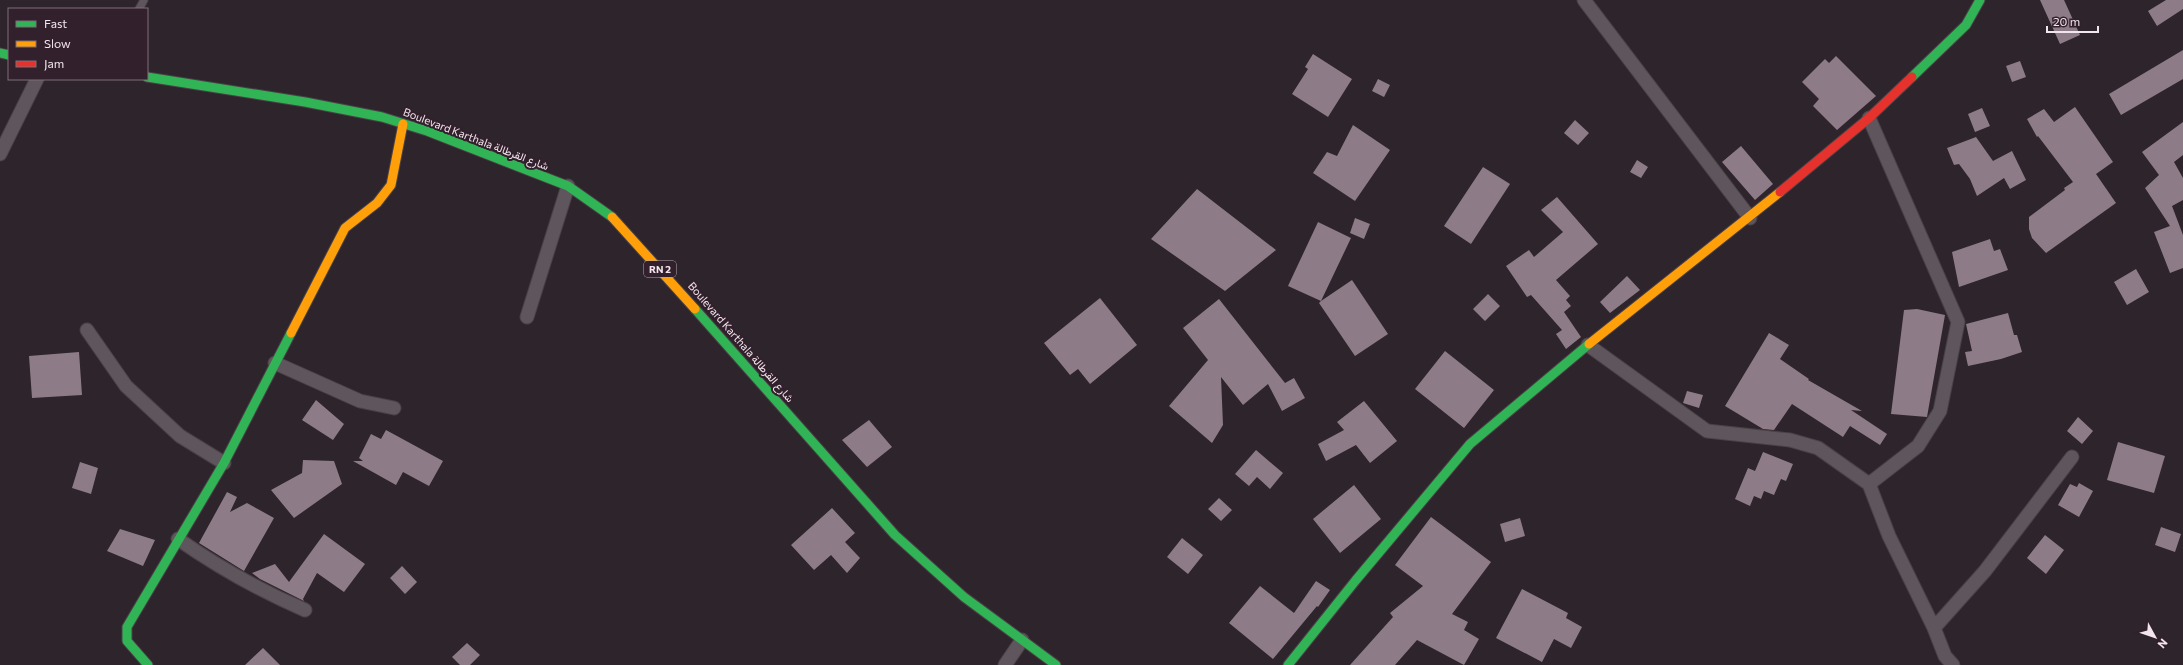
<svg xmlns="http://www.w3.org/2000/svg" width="2183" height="665" viewBox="0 0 2183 665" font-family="Commissioner,Vazirmatn,sans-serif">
<rect width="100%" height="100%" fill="#2e242b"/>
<path fill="#8e7b88" d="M2040,0H2064L2080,35L2060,44Z
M2166,0H2183V9L2157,26L2148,11Z
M2183,50V79L2121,115L2109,94Z
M1313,54L1352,79L1328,117L1292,94L1308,69L1305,67Z
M1836,56L1876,96L1837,130L1813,106L1819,99L1802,82L1825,59L1829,63Z
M2020,61L2026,77L2012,82L2006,66Z
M1378,79L1390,85L1384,97L1372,91Z
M2075,107L2113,162L2096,174L2116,203L2046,253L2032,238L2029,229V217L2065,190L2064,188L2073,182L2038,136L2037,137L2027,119L2044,109L2054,122Z
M1982,108L1990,126L1975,132L1968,114Z
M1575,120L1589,133L1578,145L1564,133Z
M2183,122V155L2174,162L2183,178V200L2172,206L2183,235V268L2170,273L2154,232L2170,226L2145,188L2159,175L2142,152Z
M1353,125L1390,150L1355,201L1313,173L1327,152L1337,156Z
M1976,137L1993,161L2012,151L2026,180L2010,189L2004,178L1977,196L1970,179L1959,164L1954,165L1947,148Z
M1741,146L1773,184L1755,200L1722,162Z
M1637,160L1648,167L1641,178L1630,172Z
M1483,167L1510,184L1471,244L1444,226Z
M1197,189L1276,250L1225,291L1151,239Z
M1557,197L1598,244L1556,280L1570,296L1566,300L1571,306L1564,312L1581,337L1566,349L1556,334L1562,330L1531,295L1527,297L1506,266L1529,250L1534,257L1563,232L1541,210Z
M1355,218L1370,224L1364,239L1350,233Z
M1318,222L1351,238L1321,301L1352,280L1388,334L1355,356L1319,303L1321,301L1288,286Z
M1990,239L1994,251L2000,249L2008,270L1959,287L1952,252Z
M2136,269L2149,292L2127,305L2114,282Z
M1627,276L1640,290L1610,313L1600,302Z
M1488,294L1500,306L1485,321L1473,309Z
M1100,298L1137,345L1090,384L1078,369L1070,375L1044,343Z
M1219,299L1285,383L1294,378L1305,398L1282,411L1268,384L1243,405L1221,377L1223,425L1212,443L1169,406L1208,360L1183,328Z
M1917,309L1945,315L1927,417L1891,414L1904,310Z
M2008,313L2014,335H2017L2022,352L2001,359L1968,366L1965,352L1972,351L1966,324Z
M1769,333L1789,345L1780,359L1809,379L1808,380L1862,411L1851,410L1887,434L1880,445L1850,426L1843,437L1792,404L1774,430L1763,429L1725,406Z
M1445,351L1494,390L1464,428L1415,389Z
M79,352L82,395L32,398L29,356Z
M1687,391L1703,395L1699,408L1683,403Z
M316,400L344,424L333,440L302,420Z
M1364,401L1397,441L1370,463L1356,445L1326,461L1318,444L1344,430L1337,422Z
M2078,417L2093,431L2082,444L2067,431Z
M869,420L892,447L867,467L842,440Z
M386,430L443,461L429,486L403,472L396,485L353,461H363L359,458L371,434L381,439Z
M2118,442L2165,456L2154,493L2107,480Z
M1256,450L1283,473L1270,489L1257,477L1249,486L1235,474Z
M1763,452L1793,464L1786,481L1781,479L1774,495L1764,491L1761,499L1754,496L1750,506L1735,499L1748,468L1755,471Z
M303,460L334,461L342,484L294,518L271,490L302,473Z
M80,462L98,468L91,494L72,488Z
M2079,483L2093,491L2079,517L2058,505L2070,484L2077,487Z
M1354,485L1381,519L1340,553L1313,519Z
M227,492L237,497L230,512L247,503L274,518L244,571L199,543Z
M1219,498L1232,510L1221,521L1208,509Z
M832,508L855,533L845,542L860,558L847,573L831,555L814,570L791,545Z
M1431,517L1491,562L1452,614L1468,622L1464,630L1479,639L1464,665L1417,640L1395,665H1350L1393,617L1390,613L1423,586L1395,565Z
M1520,518L1525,536L1505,542L1500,524Z
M2161,527L2181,534L2175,552L2155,545Z
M120,529L155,540L143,566L107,551Z
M324,534L365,564L344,592L317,573L303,599L304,601L260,579L252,573L275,564L289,582Z
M2045,535L2064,550L2046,574L2027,558Z
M1182,538L1203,555L1188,574L1167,557Z
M402,566L417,582L405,594L390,578Z
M1316,581L1330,590L1318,607L1317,606L1273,659L1229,623L1260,586L1294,613Z
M1522,589L1568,613L1566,618L1582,627L1571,648L1554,639L1542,662L1496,638Z
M467,643L480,655L470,665H460L452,657Z
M263,648L280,665H245Z"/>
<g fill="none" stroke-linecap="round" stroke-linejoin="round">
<defs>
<path id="lane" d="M139,9L144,0"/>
<path id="street" d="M1584,0L1750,218
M1869,118L1958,322L1940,411L1918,446L1869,484
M0,154L37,79
M527,317L568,186
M87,330L126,386L180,436L224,463
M1588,345L1707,431L1790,440L1818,448L1869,484L1889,536L1934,628L1945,656L1953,665
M275,363L360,401L394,408
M178,539C218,567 261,591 305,610
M1934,628L1985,571L2072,457
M1005,665L1022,640"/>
<path id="fast" d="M0,53L9,55
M147,77L305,102L382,117L427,131L568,186L612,217
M1912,77L1966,25L1980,0
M695,309L895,535L964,597L1056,665
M148,665L127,641V627L224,463L291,333
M1288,665L1356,580L1470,444L1589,344"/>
<path id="slow" d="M612,217L695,309
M291,333L345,228L377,203L391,185L403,124
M1589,344L1780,192"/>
<path id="jam" d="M1780,192L1869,118L1912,77"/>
</defs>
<use href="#lane" stroke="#4a4147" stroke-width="9"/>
<use href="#street" stroke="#4a4147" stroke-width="15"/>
<use href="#fast" stroke="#4a4147" stroke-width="11"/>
<use href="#slow" stroke="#4a4147" stroke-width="11"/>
<use href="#jam" stroke="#4a4147" stroke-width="11"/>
<use href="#lane" stroke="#5f565d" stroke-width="7"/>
<use href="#street" stroke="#5f565d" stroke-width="13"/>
<use href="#fast" stroke="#30b455" stroke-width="9"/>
<use href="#slow" stroke="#ff9f0a" stroke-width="9"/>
<use href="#jam" stroke="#e5322d" stroke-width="9"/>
</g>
<g text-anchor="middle" stroke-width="4" stroke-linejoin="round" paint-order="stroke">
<rect fill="#32202c" stroke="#b8aab3" stroke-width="1" x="644" y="261" width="32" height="16" rx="3"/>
<g font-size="10" font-weight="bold" fill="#f2e5ed">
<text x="660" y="273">RN 2</text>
</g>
<g font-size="11" fill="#f2e5ed" stroke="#32202c">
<text transform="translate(476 139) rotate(21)" y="4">Boulevard Karthala شارع القرطالة</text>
<text transform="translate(741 342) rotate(49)" y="4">Boulevard Karthala شارع القرطالة</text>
</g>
</g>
<rect x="8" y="8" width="140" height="72" fill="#32202c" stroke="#7f6f79"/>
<rect x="16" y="21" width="20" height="6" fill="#30b455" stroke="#7f6f79"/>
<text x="44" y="28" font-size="12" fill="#f2e5ed">Fast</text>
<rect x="16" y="41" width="20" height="6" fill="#ff9f0a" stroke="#7f6f79"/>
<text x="44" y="48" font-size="12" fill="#f2e5ed">Slow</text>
<rect x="16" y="61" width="20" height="6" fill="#e5322d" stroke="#7f6f79"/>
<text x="44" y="68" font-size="12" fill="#f2e5ed">Jam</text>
<g transform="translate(2155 637) rotate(130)" stroke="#32202c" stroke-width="3" paint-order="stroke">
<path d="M0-3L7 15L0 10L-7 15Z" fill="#f2e5ed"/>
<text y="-6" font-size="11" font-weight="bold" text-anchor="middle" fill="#f2e5ed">N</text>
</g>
<path d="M2047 26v6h51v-6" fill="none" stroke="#f2e5ed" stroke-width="2"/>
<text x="2053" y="26" font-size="12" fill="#f2e5ed" stroke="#32202c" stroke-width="3" paint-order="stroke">20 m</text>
</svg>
